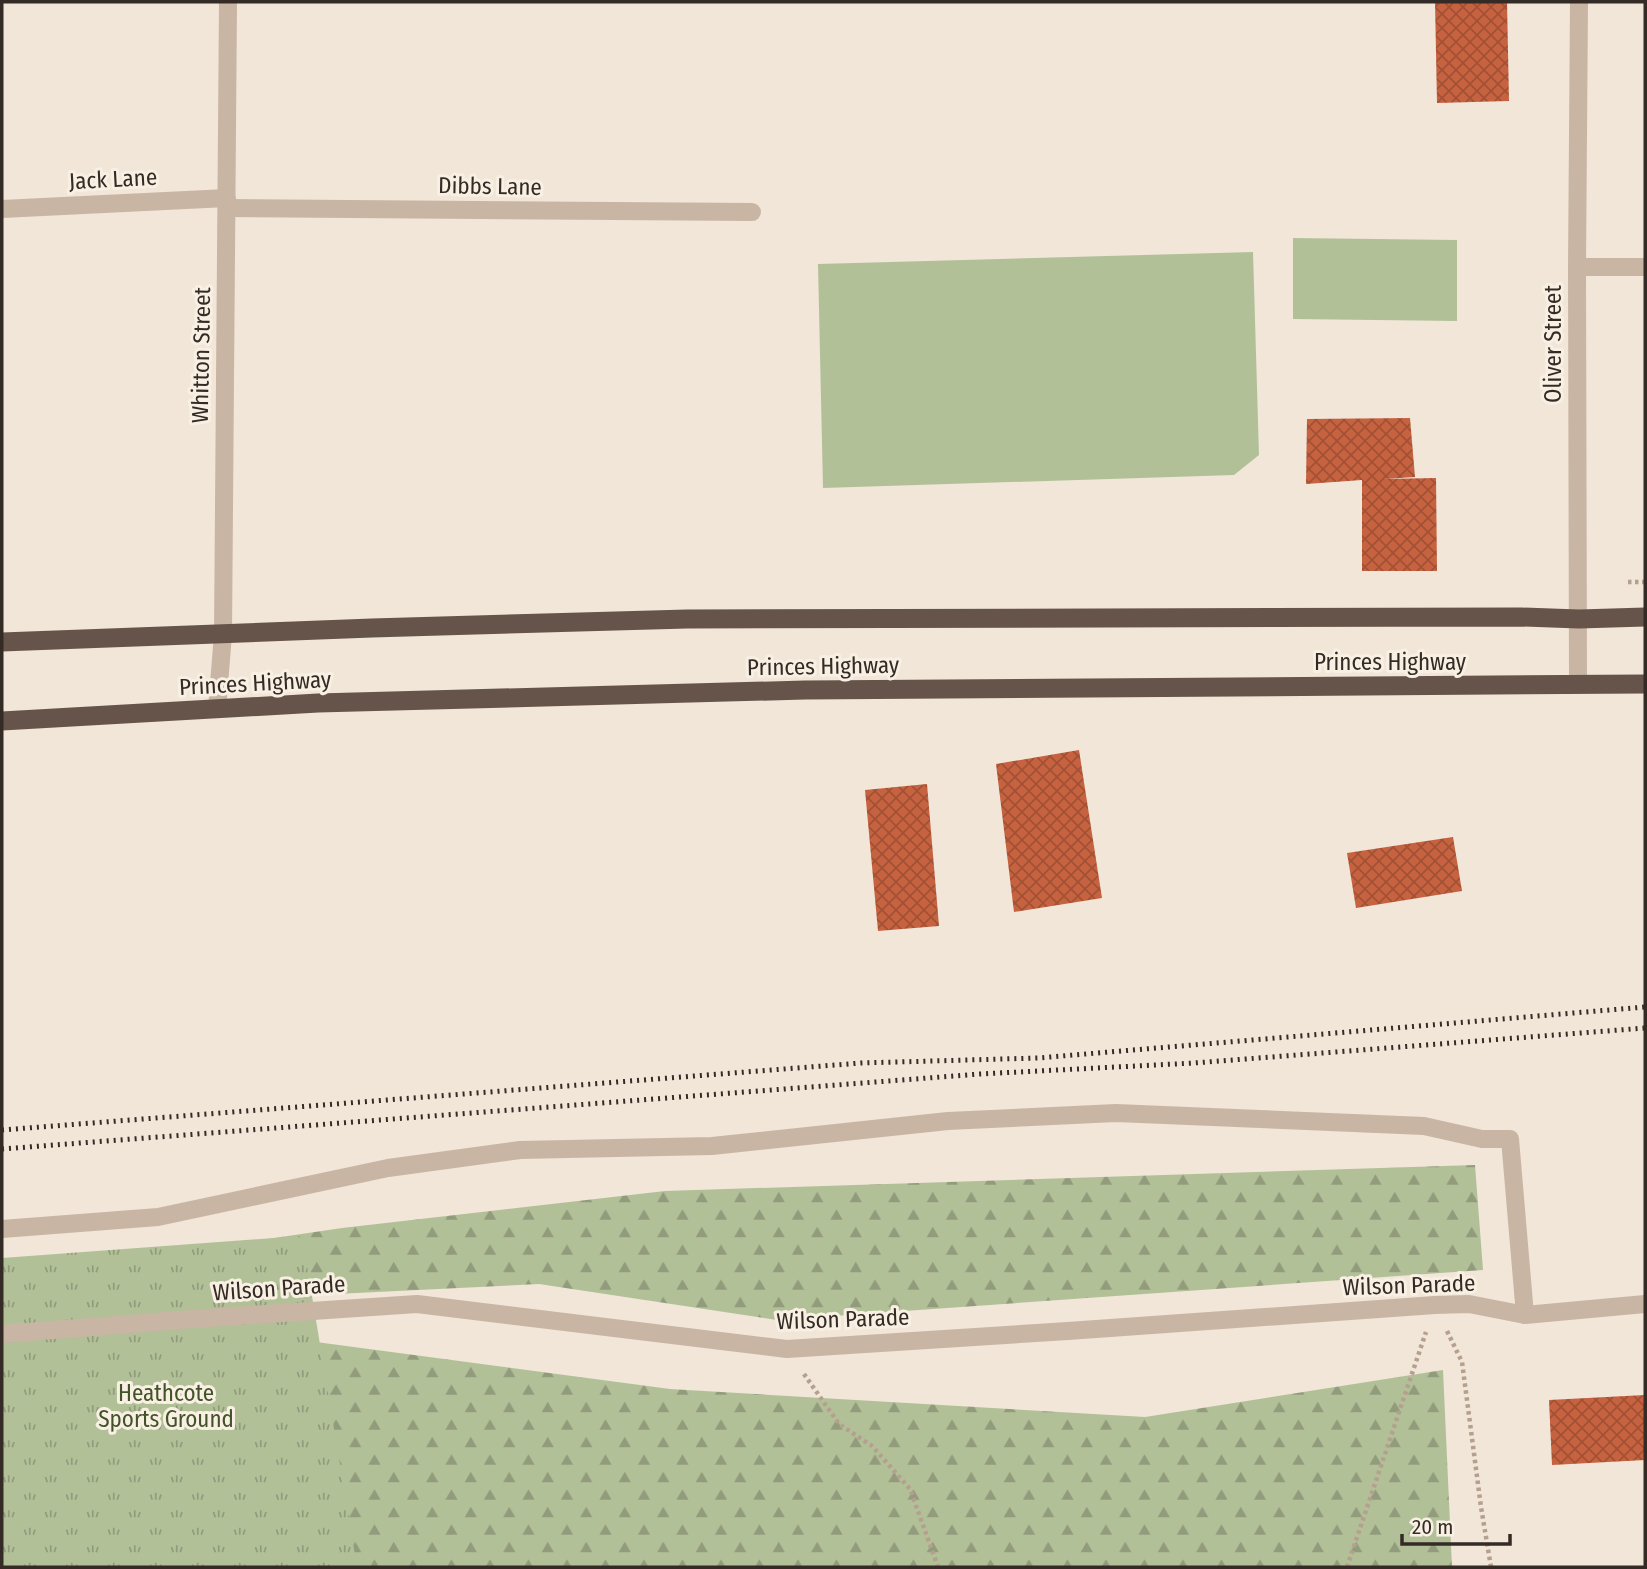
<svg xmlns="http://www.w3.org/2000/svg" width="1647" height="1569" viewBox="0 0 1647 1569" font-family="'Fira Sans Condensed',sans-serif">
<defs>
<pattern id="forest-firs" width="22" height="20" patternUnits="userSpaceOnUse" patternTransform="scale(1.75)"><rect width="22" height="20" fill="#b2c098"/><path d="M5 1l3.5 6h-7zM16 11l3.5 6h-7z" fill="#929c7c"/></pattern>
<pattern id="park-tufts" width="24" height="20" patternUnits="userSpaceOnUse" patternTransform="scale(1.75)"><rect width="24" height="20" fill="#b2c098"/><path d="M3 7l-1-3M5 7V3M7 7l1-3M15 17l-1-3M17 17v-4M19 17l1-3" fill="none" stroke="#929c7c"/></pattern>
<pattern id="building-cross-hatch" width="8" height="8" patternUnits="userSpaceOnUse" patternTransform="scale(1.75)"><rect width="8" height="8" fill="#c76240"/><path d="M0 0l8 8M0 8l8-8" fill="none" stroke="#a25135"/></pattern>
</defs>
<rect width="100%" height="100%" fill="#f1e6d8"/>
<path fill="#b2c098" d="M1293,238L1457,240V321L1293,319Z
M1253,252L1259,455L1234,475L823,488L818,264Z"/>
<path fill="url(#forest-firs)" d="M1475,1165L1483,1270L777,1320L539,1284L112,1305L53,1271L342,1228L665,1191Z
M286,1338L670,1389L1145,1417L1443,1370L1452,1567H326Z"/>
<path fill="url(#park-tufts)" d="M302,1236L357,1567H2V1258Z"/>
<path fill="url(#building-cross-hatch)" d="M1435,2H1507L1509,101L1437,103Z
M1410,418L1415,477L1384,479L1436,478L1437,571H1362V480L1306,484L1307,419Z
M1079,750L1102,898L1014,912L996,764Z
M927,784L939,926L878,931L865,790Z
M1453,837L1462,891L1356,908L1347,853Z
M1645,1395V1460L1552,1465L1549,1400Z"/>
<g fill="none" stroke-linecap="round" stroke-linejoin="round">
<path stroke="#b59f8e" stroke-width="4.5" stroke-dasharray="3.5 3.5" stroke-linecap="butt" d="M1628,582H1645
M1447,1331L1462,1362L1481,1507L1491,1567
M804,1374L839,1424L872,1446L910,1489L938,1567
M1347,1567L1426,1332"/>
<path stroke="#c9b5a4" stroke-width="18" d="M227,208L752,212
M2,1229L158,1217L388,1168L520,1150L712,1146L948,1121L1116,1113L1424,1126L1482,1139H1510L1525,1315
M2,1334L192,1319L417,1304L787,1349L1068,1331"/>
<path stroke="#c9b5a4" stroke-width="18" d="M2,209L227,198
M1577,267H1645
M217,709L223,634L228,2"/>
<path stroke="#c9b5a4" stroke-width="18" d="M1578,685L1577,267L1579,2
M1068,1331L1435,1305L1469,1304L1525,1315L1645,1304"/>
<path stroke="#66544a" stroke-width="19" d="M2,642L372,628L687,619L1521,617L1579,619L1645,617
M2,721L318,703L805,690L1645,684"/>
<path stroke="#342b26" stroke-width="5" stroke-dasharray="2 5" stroke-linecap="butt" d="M2,1130L861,1063L1038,1058L1645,1007
M2,1149L980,1074L1194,1063L1645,1028"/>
</g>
<g text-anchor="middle" stroke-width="6" stroke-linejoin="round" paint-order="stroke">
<g font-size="23" fill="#342b26" stroke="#f9f0e4">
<text transform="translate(113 179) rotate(-3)" y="8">Jack Lane</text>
<text transform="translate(490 186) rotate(1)" y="8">Dibbs Lane</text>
<text transform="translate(1553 344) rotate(-90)" y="8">Oliver Street</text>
<text transform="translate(201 355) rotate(-89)" y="8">Whitton Street</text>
<text x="1390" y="670">Princes Highway</text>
<text transform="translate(823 666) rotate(-1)" y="8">Princes Highway</text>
<text transform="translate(255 683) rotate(-3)" y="8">Princes Highway</text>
<text transform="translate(1409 1285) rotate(-2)" y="8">Wilson Parade</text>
<text transform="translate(279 1288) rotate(-4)" y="8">Wilson Parade</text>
<text transform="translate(843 1319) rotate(-2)" y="8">Wilson Parade</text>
</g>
<g font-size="23" fill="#435329" stroke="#f9f0e4">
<text x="166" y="1401">Heathcote<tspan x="166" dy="26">Sports Ground</tspan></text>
</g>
</g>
<rect width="1647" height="1569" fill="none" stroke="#342b26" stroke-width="7"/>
<path d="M1402 1534v10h108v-10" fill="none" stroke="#342b26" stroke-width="3.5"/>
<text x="1412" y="1534" font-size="21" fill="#342b26" stroke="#f9f0e4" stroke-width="5" paint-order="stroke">20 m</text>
</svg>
